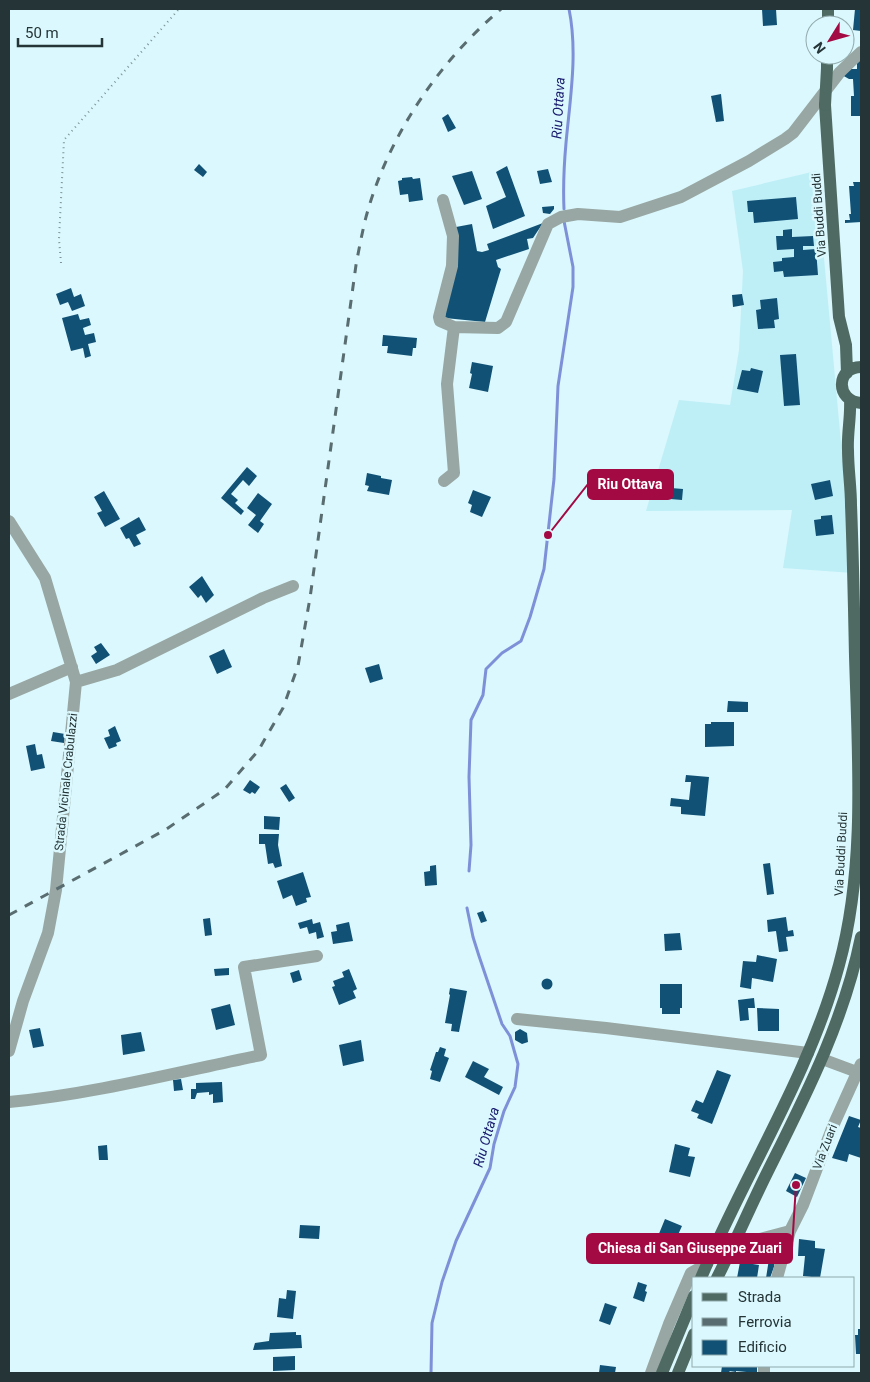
<svg xmlns="http://www.w3.org/2000/svg" width="870" height="1382" viewBox="0 0 870 1382" font-family="Roboto,sans-serif">
<rect width="100%" height="100%" fill="#daf8fd"/>
<path fill="#beeff7" d="M816,171L853,573L783,568L792,510L646,511L679,400L730,405L739,350L743,271L732,191Z"/>
<g fill="none" stroke-linecap="round" stroke-linejoin="round">
<path stroke="#7e90d8" stroke-width="3" d="M564,209C563,187 564,165 566,143C570,99 578,53 569,9
M469,871L471,845L469,777L471,720L483,695L486,669L502,653L521,641L530,617L544,569L554,479L558,386L573,287V267L564,221
M431,1373L432,1323L442,1282L456,1241L490,1168L494,1144L504,1111L515,1087L518,1064L510,1036L502,1024L479,956L473,937L467,908"/>
</g>
<path fill="#115176" d="M762,9H776L777,25L763,26Z
M855,9H861V31L853,30Z
M861,58V116H851V96H854L853,79H849L842,75L851,69H857V60Z
M721,94L724,121L716,122L711,96Z
M448,114L456,128L448,132L442,118Z
M199,164L207,172L203,177L194,170Z
M507,166L525,216L493,229L486,206L506,197L496,172Z
M548,169L552,182L540,184L537,171Z
M472,171L482,199L464,205L452,176Z
M412,177L413,179L420,178L423,200L409,202L408,194L400,195L398,181L402,180V178Z
M853,182H861V222L845,223V220H850L849,214H851L849,186H854Z
M796,197L798,219L754,223L753,212H748L747,201Z
M554,206V209L550,214L543,213L542,207Z
M543,223L533,238L527,239L529,249L496,260L498,267L501,269L485,322L445,318L456,227L472,224L477,251L482,252L489,250L487,244Z
M792,229V237L813,236L814,246H803V250L816,249L818,275L784,277L783,271L774,272L773,262L782,261V258L794,257V249L777,250L776,236H783V230Z
M71,288L74,297L81,294L85,306L72,311L68,302L60,305L56,294Z
M742,294L744,305L733,307L732,295Z
M777,298L779,319L774,320L775,328L758,329L756,310L761,309L760,300Z
M78,314L80,320L89,318L91,325L83,328L85,335L94,333L96,342L88,344L91,356L85,358L83,348L71,351L62,318Z
M383,335L417,338L416,348H413L412,356L387,353L388,346H382Z
M796,354L800,405L784,406L780,355Z
M472,362L493,366L488,392L469,388L472,374L470,373Z
M751,368L763,371L758,393L737,389L742,370L750,371Z
M247,467L257,476L249,486L243,480L231,494L238,500L235,503L244,511L241,515L221,498Z
M367,473L381,476V478L392,480L389,495L367,491L369,486L365,485Z
M830,480L833,496L815,500L811,484Z
M659,487L683,489L682,500L658,498Z
M473,490L491,497L482,517L470,512L472,505L468,503Z
M104,491L120,519L105,527L97,513L102,511L94,497Z
M258,493L272,504L260,521L264,524L258,533L248,525L256,515L247,508Z
M832,515L834,534L816,536L814,520L821,519V516Z
M139,517L146,530L136,535L141,544L134,547L129,538L126,539L120,528Z
M202,576L214,595L206,603L201,595L198,598L189,587Z
M101,643L110,655L96,664L91,656L97,652L94,647Z
M224,649L232,667L217,674L209,656Z
M379,664L383,679L370,683L365,668Z
M728,701L748,702V712H727Z
M711,722H734V746L705,747V724H711Z
M115,726L121,741L116,743L117,746L109,749L104,738L110,736L108,730Z
M53,732L65,734L64,743L51,741Z
M35,744L37,755L42,754L45,768L31,771L26,746Z
M686,775L709,777L705,816L681,814V807L670,806L671,798L689,800L691,782H685Z
M250,780L260,787L255,794L252,792L250,794L243,790Z
M286,784L295,798L289,802L280,788Z
M264,816L280,817L279,830L264,829Z
M259,834H279L278,845L282,866L275,868L273,863L268,864L265,844H259Z
M770,863L774,894L767,895L763,864Z
M436,865L437,885L425,886L424,872L430,871V866Z
M303,872L311,897L306,898L307,902L296,906L292,895L283,899L277,881Z
M483,911L487,921L481,923L477,913Z
M786,917L788,931L793,930L794,936L786,937L788,951L779,952L776,931L768,932L767,920Z
M210,918L212,935L205,936L203,919Z
M312,919L313,924L320,922L324,937L317,939L316,932L309,934L307,927L300,929L298,923Z
M349,922L353,941L333,944L331,932L337,931L336,925Z
M680,933L682,950L665,951L664,934Z
M757,955L777,959L773,982L752,978L751,989L740,987L743,961L756,962Z
M229,968V975L215,976L214,969Z
M349,969L357,989L353,991L356,998L339,1005L332,987L335,986L333,981L344,977L342,972Z
M299,970L302,980L293,983L290,973Z
M541.5 984a5.5 5.5 0 1 1 11 0a5.5 5.5 0 1 1-11 0Z
M660,984H682V1008H680V1014H662V1008H660Z
M450,988L467,991L459,1032L451,1031L452,1024L445,1023L450,995L449,994Z
M754,998L755,1008H748L749,1020L740,1021L738,1000Z
M230,1004L235,1025L216,1030L211,1009Z
M757,1008L779,1009V1031H758Z
M40,1028L44,1046L33,1048L29,1030Z
M520,1029L527,1033L528,1042L522,1044L515,1040V1032Z
M141,1032L145,1051L123,1055L121,1035Z
M361,1040L364,1061L343,1066L339,1045Z
M440,1047L446,1049L444,1056L449,1058L440,1082L430,1079L432,1071L430,1070L436,1052H438Z
M473,1061L489,1069L484,1077L503,1087L499,1095L465,1077Z
M717,1070L731,1075L712,1124L697,1118L699,1114L691,1111L696,1100L703,1103Z
M181,1079L183,1090L174,1091L173,1080Z
M222,1082L223,1102L213,1103V1094L209,1095V1092L197,1093L195,1099H191V1089H196V1083Z
M849,1116L861,1120L858,1127L861,1128V1158L849,1154L847,1162L832,1158Z
M675,1144L690,1148L688,1156L695,1157L690,1177L669,1172Z
M107,1145L108,1160H99L98,1146Z
M795,1173L806,1178L797,1197L786,1191Z
M665,1219L682,1226L672,1248L656,1241Z
M300,1225L320,1226L319,1239L299,1238Z
M799,1239L815,1241V1248L825,1249L820,1278L803,1276L805,1256H798Z
M769,1259L775,1260L774,1267L770,1278H766Z
M740,1262L759,1265L757,1278H737Z
M638,1282L647,1285L645,1291L647,1292L644,1302L633,1298Z
M287,1290L296,1291L293,1319L277,1317L279,1298L286,1299Z
M605,1303L617,1307L610,1325L599,1321Z
M858,1329H861V1354H856L855,1335H858Z
M296,1332V1335H301L302,1348L253,1350L255,1343L269,1341L270,1333Z
M295,1356V1370L273,1371V1357Z
M600,1365L616,1367L615,1373H599Z
M722,1366H757V1373L736,1371V1372L729,1371L731,1373H721Z"/>
<g fill="none" stroke-linecap="round" stroke-linejoin="round">
<path stroke="#7c9296" stroke-width="2" stroke-dasharray="1 4" stroke-linecap="butt" d="M61,263L59,239L64,140L179,9"/>
<path stroke="#98a7a3" stroke-width="12" d="M443,200L453,236L452,266L439,317L440,321L454,327L498,328L506,322L548,224L561,217L578,214L620,217L681,197L749,161L785,139L793,133L840,72L861,52
M444,481L454,473L447,384L454,327
M9,521L45,578L76,682L56,890L48,933L23,1001L9,1051
M76,682L117,670L263,598L293,586
M9,694L72,667
M517,1019L606,1028L808,1053
M822,1059L857,1072
M9,1102C93,1094 178,1072 261,1055L244,967L317,956
M790,1231L803,1205L833,1126L861,1064
M733,1246L790,1231L777,1278
M651,1373L669,1324L691,1273L707,1264
M764,1373V1366"/>
<path stroke="#4e6a62" stroke-width="12" d="M828,25V9
M827,68V55
M825,105L839,317L846,345L847,373
M861,367C836,367 835,401 861,403
M701,1278C745,1173 809,1076 839,965C866,867 858,757 855,656C854,606 853,555 851,505C851,487 848,469 848,450C847,434 851,417 850,400
M717,1278C735,1243 750,1207 768,1171C806,1095 844,1021 861,937
M662,1373L694,1296
M678,1373L694,1334"/>
<path stroke="#596c6f" stroke-width="3" stroke-dasharray="9 9" stroke-linecap="butt" d="M9,915L165,830L224,790L258,751L283,708L298,666L310,598L356,265C359,249 362,233 366,217C388,136 438,63 501,9"/>
<path stroke="#4e6a62" stroke-width="12" d="M825,105L827,68"/>
</g>
<g text-anchor="middle" stroke-width="5" stroke-linejoin="round" paint-order="stroke">
<g font-size="12" fill="#253436" stroke="#daf8fd">
<text transform="translate(819 215) rotate(-94)" y="4">Via Buddi Buddi</text>
<text transform="translate(66 782) rotate(-84)" y="4">Strada Vicinale Crabulazzi</text>
<text transform="translate(841 854) rotate(-87)" y="4">Via Buddi Buddi</text>
<text transform="translate(825 1147) rotate(-69)" y="4">Via Zuari</text>
</g>
<g font-size="14" font-style="italic" fill="#191b6e" stroke="#daf8fd">
<text transform="translate(558 108) rotate(-87)" y="5">Riu Ottava</text>
<text transform="translate(486 1137) rotate(-74)" y="5">Riu Ottava</text>
</g>
</g>
<path fill="none" stroke="#a30943" stroke-width="2" d="M548 535L588 484M796 1185L792 1248"/>
<g fill="#a30943" stroke="#daf8fd" stroke-width="2">
<circle cx="548" cy="535" r="5"/>
<circle cx="796" cy="1185" r="5"/>
</g>
<g fill="#a30943" stroke="#a30943" stroke-width="2">
<rect x="588" y="470" width="85" height="29" rx="5"/>
<rect x="587" y="1234" width="205" height="29" rx="5"/>
</g>
<g font-size="14" text-anchor="middle" font-weight="bold" fill="#fff">
<text x="630" y="489">Riu Ottava</text>
<text x="690" y="1253">Chiesa di San Giuseppe Zuari</text>
</g>
<rect width="870" height="1382" fill="none" stroke="#253436" stroke-width="20"/>
<rect x="692" y="1277" width="162" height="90" fill="#daf8fd" stroke="#92aaad"/>
<rect x="702" y="1293" width="25" height="8" fill="#4e6a62" stroke="#92aaad"/>
<text x="738" y="1302" font-size="15" fill="#253436">Strada</text>
<rect x="702" y="1318" width="25" height="8" fill="#596c6f" stroke="#92aaad"/>
<text x="738" y="1327" font-size="15" fill="#253436">Ferrovia</text>
<rect x="702" y="1340" width="25" height="15" fill="#115176" stroke="#92aaad"/>
<text x="738" y="1352" font-size="15" fill="#253436">Edificio</text>
<g transform="translate(830 40) rotate(233)"><circle r="24" fill="#daf8fd" stroke="#92aaad"/>
<path d="M0-4L9 19L0 12L-9 19Z" fill="#a30943"/>
<text y="-8" font-size="14" font-weight="bold" text-anchor="middle" fill="#253436">N</text>
</g>
<path d="M18 38v8h84v-8" fill="none" stroke="#253436" stroke-width="2.5"/>
<text x="25" y="38" font-size="15" fill="#253436" stroke="#daf8fd" stroke-width="4" paint-order="stroke">50 m</text>
</svg>
